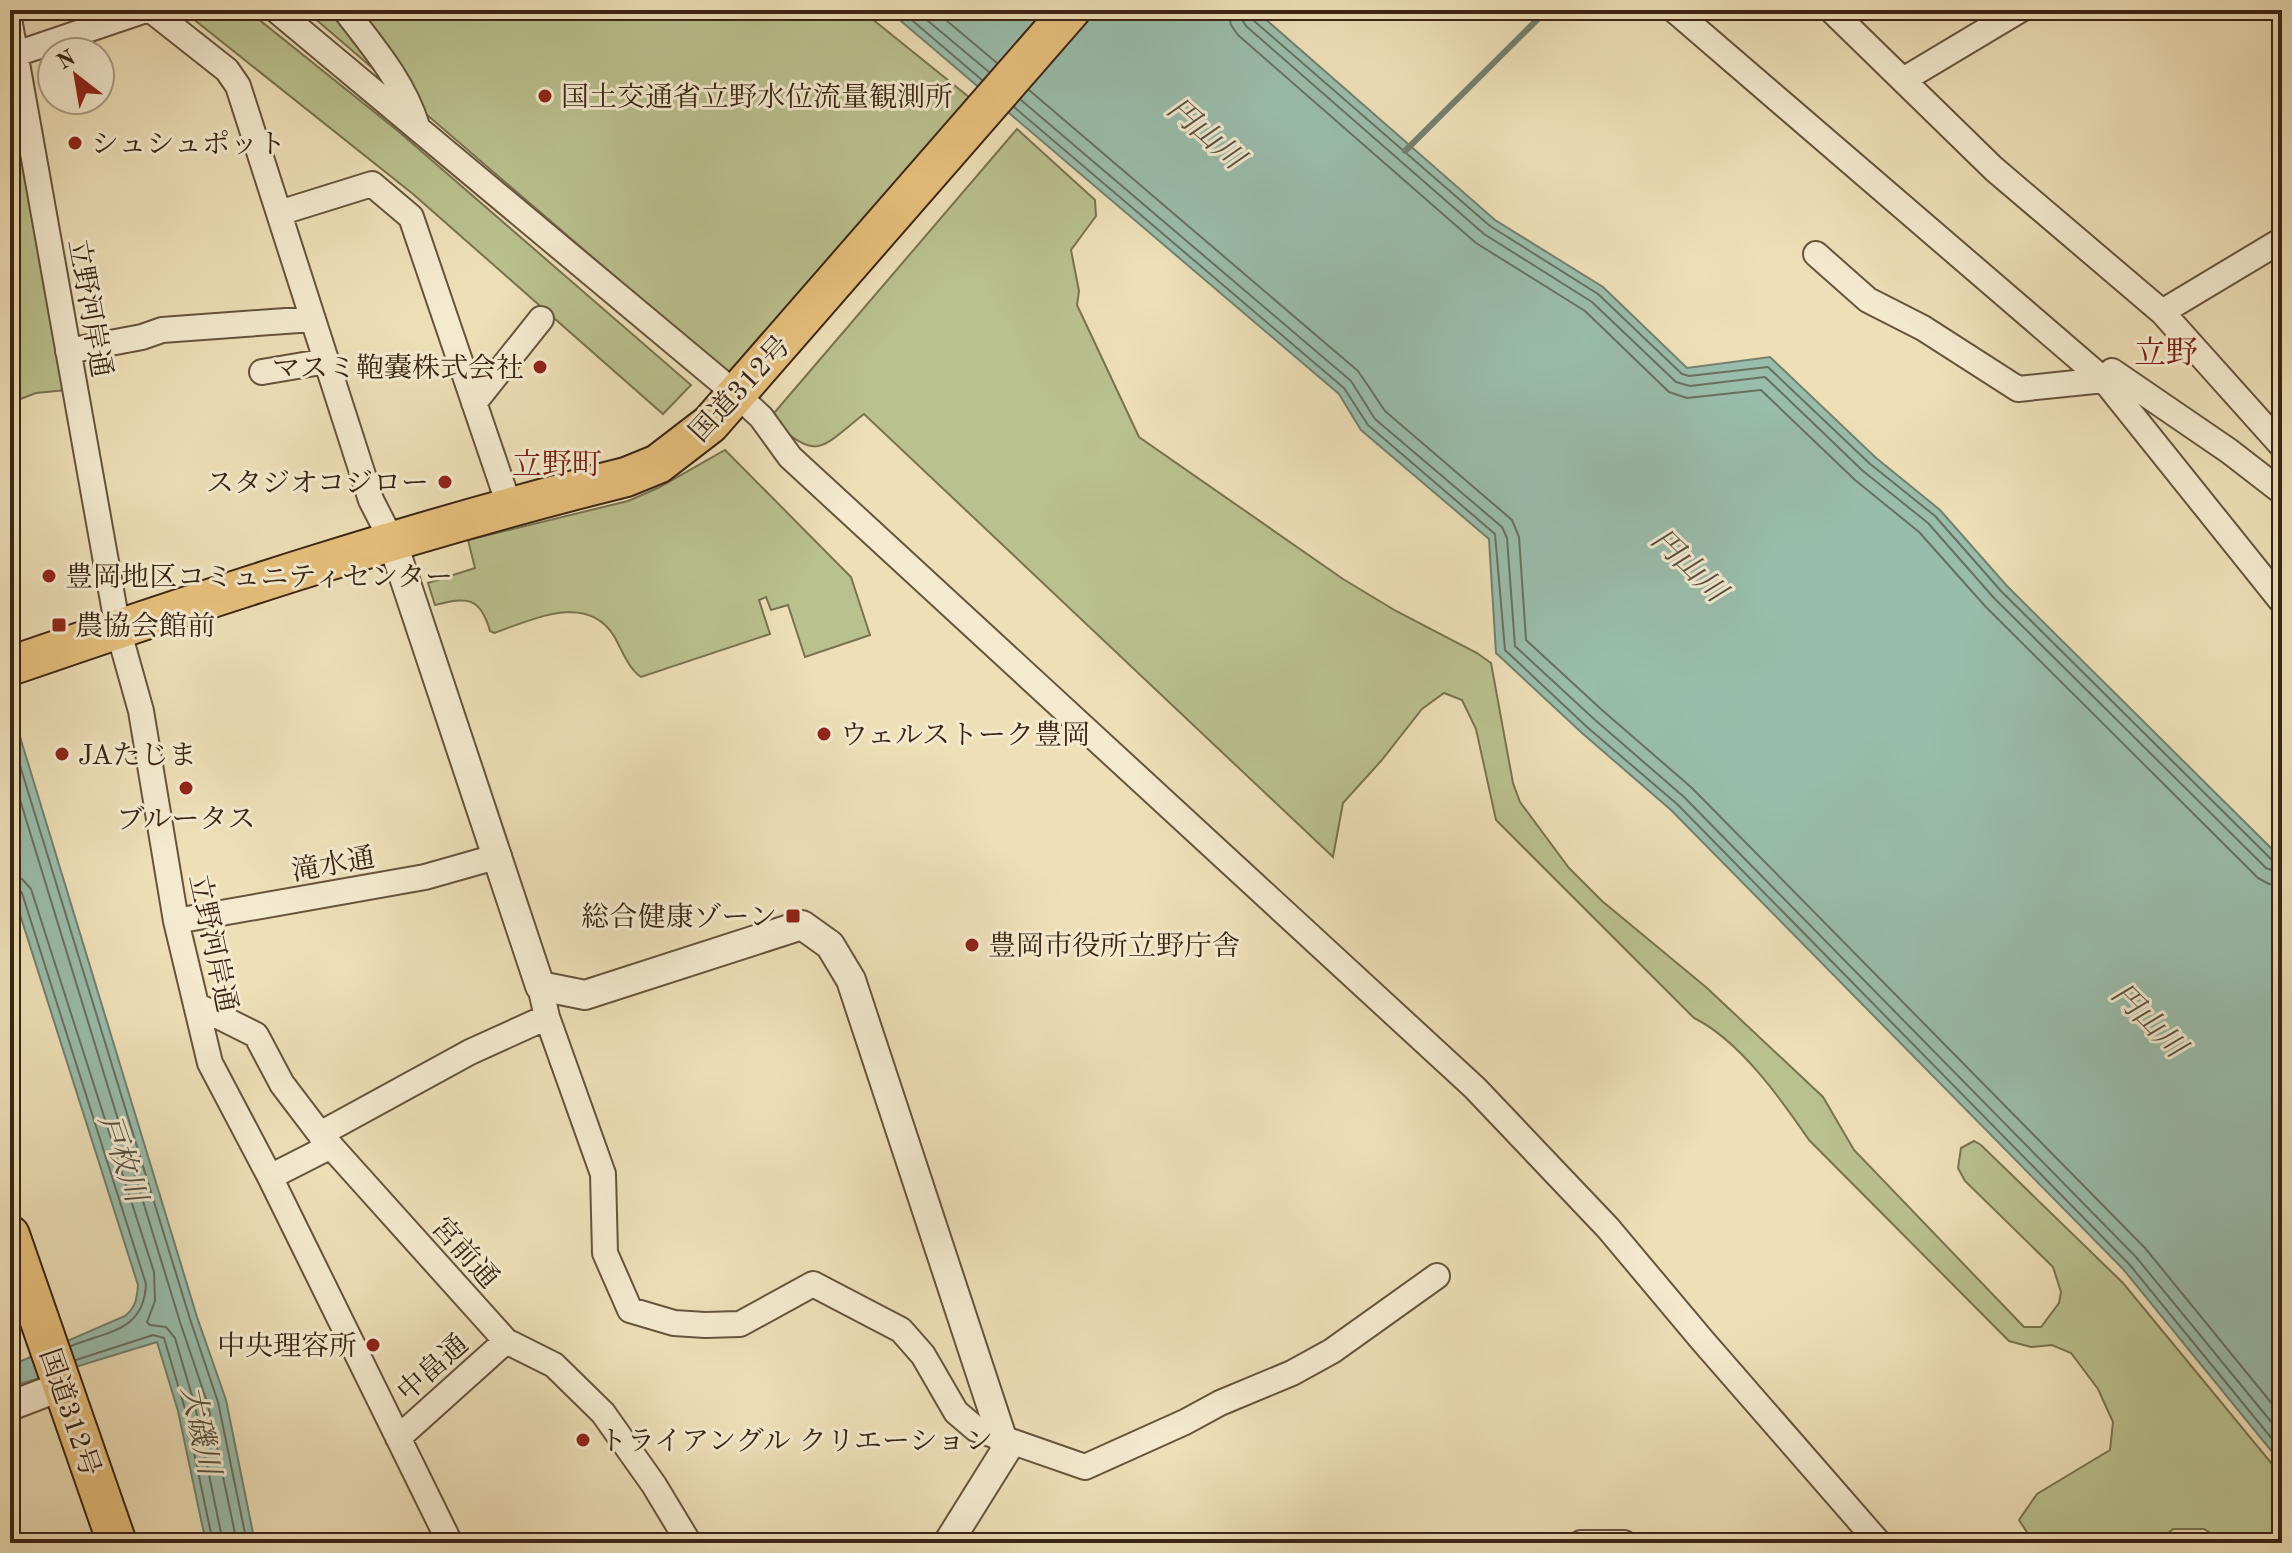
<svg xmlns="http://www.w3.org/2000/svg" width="2292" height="1553" viewBox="0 0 2292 1553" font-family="'Old Standard TT','Noto Serif JP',serif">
<rect width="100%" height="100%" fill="#eedfb7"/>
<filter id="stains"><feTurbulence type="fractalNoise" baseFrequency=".0025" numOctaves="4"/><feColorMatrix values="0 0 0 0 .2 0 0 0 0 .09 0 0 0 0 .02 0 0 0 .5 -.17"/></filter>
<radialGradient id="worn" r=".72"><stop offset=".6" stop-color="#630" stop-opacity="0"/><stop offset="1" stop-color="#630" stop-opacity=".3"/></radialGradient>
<path fill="#b9c18e" stroke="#7a7252" stroke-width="2" d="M182,10H247L398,131L691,385L663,414L413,194Z
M305,10H861L970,98L732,377Z
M10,77L66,390L36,393L10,403Z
M1017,129L1095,200L1096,216L1071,250L1079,291L1077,305L1139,437L1343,579L1396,611L1477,653L1491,663L1513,783L1520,802L1569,868L1602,901L1707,988L1823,1097L1854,1150L2024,1327H2041L2059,1303L2061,1292L2053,1267L1965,1181L1958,1168L1961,1148L1974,1141L1981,1145L2123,1283L2282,1476V1543H2226L2204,1529H2173L2156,1543H2034L2019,1520L2037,1494L2110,1450L2113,1422L2098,1389L2071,1353L2052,1345L2031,1347L2009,1341L1809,1140C1781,1099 1739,1040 1694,1018L1496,820L1476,729L1462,700L1444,693L1422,709L1381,761L1343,803L1333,857L864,414C817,451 820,461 769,419Z
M725,450L851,577L870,635L805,657L788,605L771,610L766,597L759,600L770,634L641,677C628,668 622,650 614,636C587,592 532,620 494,633L490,631C480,596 467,597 435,605L428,583L475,568L468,540L628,501L658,488Z"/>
<path fill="#99bdac" stroke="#738070" stroke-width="2" d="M888,10H1255L1495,220L1603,287L1687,368L1770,357L1875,457L1940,510L2007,586L2282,859V1464L2123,1269L1671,810L1582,733L1496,653L1489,539L1361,430L1339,394Z
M10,704L197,1317L226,1400L255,1543H206L178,1411L157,1342L10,1387V1366L125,1316C136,1307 137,1298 138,1285L10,883Z
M2187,1536L2204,1537L2214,1543H2166L2175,1538Z"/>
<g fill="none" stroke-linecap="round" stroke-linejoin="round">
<path stroke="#6a7060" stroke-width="2" d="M900,10L982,80
M915,10L989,72
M934,10L997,63
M1228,10L1231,25L1238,35L1476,243L1585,311L1669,392L1687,398L1761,390L1855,480L1919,532L1985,606L2258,878L2269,884L2282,886
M1240,10L1241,18L1246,26L1484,234L1592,302L1676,382L1690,386L1765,377L1863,471L1928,523L1994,598L2266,868L2282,874
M1250,10L1253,20L1490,226L1598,294L1682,374L1689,376L1768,367L1869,463L1935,516L2001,591L2273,861L2282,864
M1029,90L1358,371L1385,411L1512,520L1519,537L1526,640L1602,710L1692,788L2145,1248L2282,1416
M1021,100L1351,381L1375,419L1502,527L1507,538L1515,646L1594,719L1684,797L2136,1257L2282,1435
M1014,107L1344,388L1368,425L1495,534L1505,650L1587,727L1677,804L2129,1264L2282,1451
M10,733L190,1319L218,1402L247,1543
M10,767L180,1322L208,1405L237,1543
M10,876L22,879L31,889L154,1272L155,1301L147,1322L150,1325L166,1327L175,1338L195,1406L223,1543
M10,886L17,887L22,893L146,1284C144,1332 107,1331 71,1346
M76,1360L153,1335L164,1338L185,1409L213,1543"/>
<path stroke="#738070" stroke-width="6" d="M1405,151L1547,10"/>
<defs>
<path id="minor" d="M151,10L227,70L238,86L371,500L392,541
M276,10L737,395L761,417L790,457L1475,1088L1608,1228L1702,1340L1879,1543
M345,10C373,47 403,81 417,126
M1674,10L2104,380L2282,602
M1831,10L1994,169L2162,312L2282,446
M10,24L118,629L141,711L176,921L210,1063L270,1177L450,1543
M16,54L146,10
M1903,80L2020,10
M279,213L372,184L411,217L510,508
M1816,254L1868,300L1923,328L2018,389L2104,380L2112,371L2229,451L2282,492
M2162,312L2282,240
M68,351L142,337L162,330L313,319
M262,372L327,361
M474,403L541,319
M176,921L425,877L499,856
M540,986L547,1017L603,1174L605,1253L630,1310L674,1323L705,1325L740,1324L813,1284L901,1330L923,1355L956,1412L976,1429L1085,1467L1185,1422L1220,1403L1292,1373L1332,1351L1437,1276
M196,1005L256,1035L282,1084L320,1134L506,1341L554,1365L603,1413L654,1485L689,1543
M270,1177L327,1148L320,1134L470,1052L547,1017
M398,1438L506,1341
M1581,1543H1624"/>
<path id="tertiary" d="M392,541L540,986L585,995L802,925L830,945L851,980L1006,1450L948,1543
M10,1406L62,1386"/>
<path id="trunk" d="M10,666C213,596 417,529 626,477L658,464L710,424L1071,10
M10,1235L117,1543"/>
</defs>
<use href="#minor" stroke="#68533e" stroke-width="28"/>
<use href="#tertiary" stroke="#68533e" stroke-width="32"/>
<use href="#trunk" stroke="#3b2415" stroke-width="42"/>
<use href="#minor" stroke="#f4ead0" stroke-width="24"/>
<use href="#tertiary" stroke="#f4ead0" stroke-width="28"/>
<use href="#trunk" stroke="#e7c07c" stroke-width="38"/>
</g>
<g fill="#8f2418" stroke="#f4ead0" stroke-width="3">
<circle cx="545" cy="96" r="8"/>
<circle cx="75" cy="143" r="8"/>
<circle cx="540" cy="367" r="8"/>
<circle cx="445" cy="482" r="8"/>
<circle cx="49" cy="576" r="8"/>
<rect x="51" y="617" width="16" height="16" rx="4"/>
<circle cx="824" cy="734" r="8"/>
<circle cx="62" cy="754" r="8"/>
<circle cx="186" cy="788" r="8"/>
<rect x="785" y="908" width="16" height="16" rx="4"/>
<circle cx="972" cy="945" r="8"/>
<circle cx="373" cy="1345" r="8"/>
<circle cx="583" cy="1440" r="8"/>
</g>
<g text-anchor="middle" stroke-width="6" stroke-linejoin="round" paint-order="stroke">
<g font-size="28" fill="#3b2415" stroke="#f4ead0" text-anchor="start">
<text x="561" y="106">国土交通省立野水位流量観測所</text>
<text x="91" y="153">シュシュポット</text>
<text x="524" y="377" text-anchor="end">マスミ鞄嚢株式会社</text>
<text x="429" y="492" text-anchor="end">スタジオコジロー</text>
<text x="65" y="586">豊岡地区コミュニティセンター</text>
<text x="75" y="635">農協会館前</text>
<text x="840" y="744">ウェルストーク豊岡</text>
<text x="78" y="764">JAたじま</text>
<text x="186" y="828" text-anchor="middle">ブルータス</text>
<text x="777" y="926" text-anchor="end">総合健康ゾーン</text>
<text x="988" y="955">豊岡市役所立野庁舎</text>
<text x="357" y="1355" text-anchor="end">中央理容所</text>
<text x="599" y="1450">トライアングル クリエーション</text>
</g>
<g font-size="28" fill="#3b2415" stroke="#f4ead0">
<text transform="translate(91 308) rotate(80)" y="10">立野河岸通</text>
<text transform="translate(739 388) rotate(-47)" y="10">国道312号</text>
<text transform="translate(333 863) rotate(-10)" y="10">滝水通</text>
<text transform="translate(214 943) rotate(78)" y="10">立野河岸通</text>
<text transform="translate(466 1252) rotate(48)" y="10">宮前通</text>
<text transform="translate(432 1367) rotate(-42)" y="10">中畠通</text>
<text transform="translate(71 1412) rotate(71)" y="10">国道312号</text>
</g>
<g font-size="30" font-style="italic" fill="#575242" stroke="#f4ead0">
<text transform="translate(1206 133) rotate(41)" y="10">円山川</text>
<text transform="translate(1689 565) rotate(44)" y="10">円山川</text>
<text transform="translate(2149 1020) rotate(45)" y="10">円山川</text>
<text transform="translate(123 1158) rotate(71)" y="10">戸枚川</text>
<text transform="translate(201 1430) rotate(78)" y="10">大磯川</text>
</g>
<g font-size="30" fill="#7a1f14" stroke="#f4ead0">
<text x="557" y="474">立野町</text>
</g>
<g font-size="32" fill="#7a1f14" stroke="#f4ead0">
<text x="2166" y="363">立野</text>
</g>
</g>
<rect width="2292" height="1553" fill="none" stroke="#eedfb7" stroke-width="40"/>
<rect x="12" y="12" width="2268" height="1529" fill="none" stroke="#3b2415" stroke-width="4"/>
<rect x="20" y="20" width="2252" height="1513" fill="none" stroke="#3b2415" stroke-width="2"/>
<g transform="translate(76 76) rotate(329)"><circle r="38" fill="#f4ead0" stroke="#aa9b85" stroke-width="2"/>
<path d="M0-6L14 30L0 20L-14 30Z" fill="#8f2418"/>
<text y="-12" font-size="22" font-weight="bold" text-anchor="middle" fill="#3b2415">N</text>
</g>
<rect width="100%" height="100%" filter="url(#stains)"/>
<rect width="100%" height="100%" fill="url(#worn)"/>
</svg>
